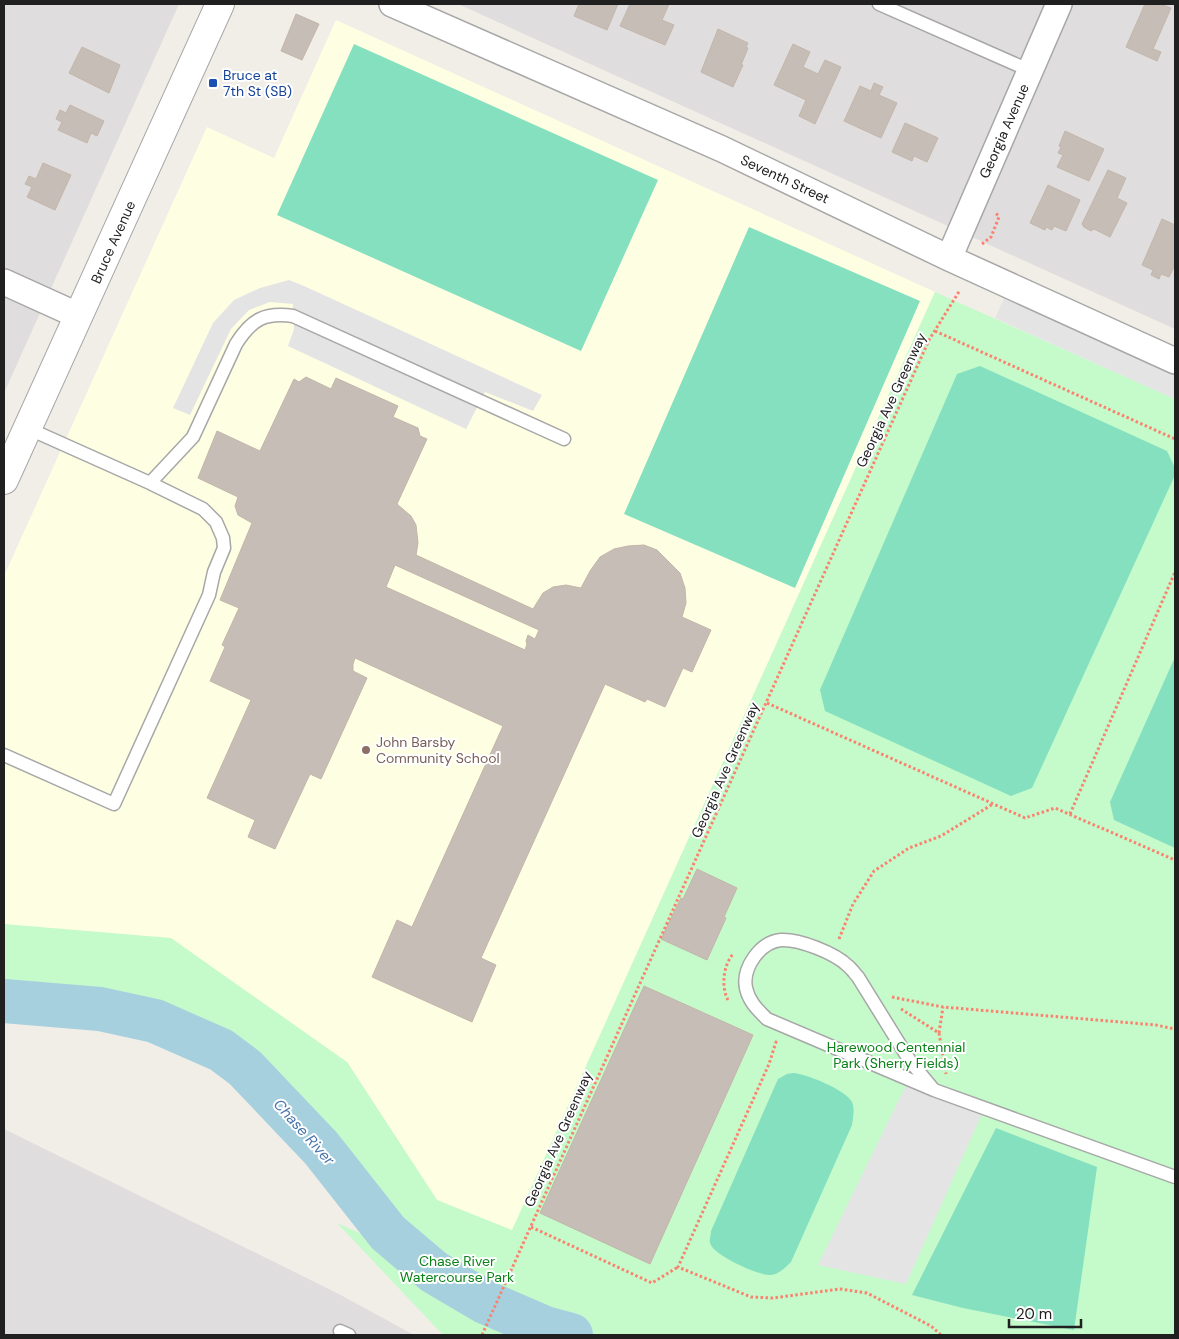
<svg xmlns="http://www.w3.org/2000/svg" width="1179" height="1339" viewBox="0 0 1179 1339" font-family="'DM Sans',sans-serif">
<rect width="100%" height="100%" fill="#f1eee7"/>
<path fill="#dfdddd" d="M4,4H179L4,393Z
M458,4H1175V329Z
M4,1129L335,1292L414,1335H4Z"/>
<path fill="#feffe2" d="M336,20L935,292L512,1231L437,1200L347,1062L4,924V576L207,127L274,158Z"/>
<path fill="#c5facb" d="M935,292L1175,399V1335H443L337,1223L386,1245L342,1189L329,1179L308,1153L276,1106L261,1089L244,1072L188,1034L135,1004L113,997L62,989L4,992V924L171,938L347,1062L437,1200L512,1230Z"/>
<path fill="#85e0c0" d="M354,44L658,180L581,351L277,215Z
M749,227L920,301L795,588L624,514Z
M980,366L1167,451L1175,468V475L1032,788L1011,796L825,711L820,690L957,374Z
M1175,657V848L1114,820L1110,802Z
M793,1073C807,1074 846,1090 852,1102C855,1109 853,1117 852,1125L791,1262C785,1268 777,1276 768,1275C756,1274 713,1255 710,1243C709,1240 711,1235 711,1231L778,1079L787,1074Z
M996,1128L1097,1167L1074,1330L963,1308L912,1295Z"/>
<path fill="#e4e4e4" d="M289,280L304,286L542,395L533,411L485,392L466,429L288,346L294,329L293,304L270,302L249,310L231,329L190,415L173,408L213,323L234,300L260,288Z
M1005,296L1175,373V399L995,318Z
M909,1079L984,1109L906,1284L818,1265Z"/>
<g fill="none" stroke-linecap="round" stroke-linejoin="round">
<path stroke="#a7d0df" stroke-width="44" d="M4,1001L100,1009L155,1021L221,1050L245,1068L321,1148L388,1233L434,1272L485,1302L545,1328L571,1335"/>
</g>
<path fill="#c6beb6" stroke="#c3b5a9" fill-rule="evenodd" d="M579,4H618L607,30L574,16Z
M630,4H669L662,20L674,25L665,45L620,26Z
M1145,4H1160L1171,8L1153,49L1161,52L1157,61L1126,47Z
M296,14L319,24L302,60L281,51Z
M718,29L748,43L746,47L748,48L741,65H743L733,87L701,72Z
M793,44L810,52L803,67L818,74L825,60L841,67L815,124L799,116L806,100L774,85Z
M82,47L120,65L109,93L69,73Z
M874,83L883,87L879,95L897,103L881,138L844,121L860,86L871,91Z
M70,105L104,121L97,136L91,133L87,143L58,130L62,122L56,119L60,110L66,113Z
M905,123L938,138L927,162L914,156L912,161L892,152Z
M1065,131L1104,149L1089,181L1057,167L1063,155L1058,153L1061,147L1059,146Z
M43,163L71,175L55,210L27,197L32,187L25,184L29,176L36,179Z
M1108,170L1126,178L1117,198L1127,203L1110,237L1094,229L1091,231L1084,227L1082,224Z
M1048,185L1080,200L1066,231L1054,226L1052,230L1046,227L1045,230L1030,223Z
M1162,219L1175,225V265L1169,277L1161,274L1159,279L1151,275L1153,270L1142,265Z
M306,377L331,389L336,378L398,406L393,417L418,428L420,436L427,439L397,504L411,516L416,525L418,543L416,555L533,609L543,593L553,587L566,585L581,588L590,571L600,557L614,549L628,546L644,545L657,550L680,573L685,588L686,603L682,617L711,630L692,672L683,668L665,707L647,699L645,702L605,684L481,958L496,965L472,1022L372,977L397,920L412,927L503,726L355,658L353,664V671L367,678L321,779L310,774L275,849L248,837L255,820L207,798L251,700L210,681L225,647L222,645L239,608L220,600L252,523L238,515L235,506L238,497L198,478L217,431L260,451L294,379L299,382ZM395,565L539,630L535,639L528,635L526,641L527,644L525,650L386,587Z
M697,869L737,888L724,917L726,918L707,960L661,939L681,898L683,899Z
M644,986L753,1035L650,1264L540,1213Z"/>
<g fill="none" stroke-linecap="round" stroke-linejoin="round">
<defs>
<path id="service" d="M879,4L1031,71
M150,483L193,437L236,344C251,320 264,312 293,316L564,439
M4,755L114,804L209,595L214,572L224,548L223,538L216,522L203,509L150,483L27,428
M934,1090L910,1061L858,977C855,974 852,969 848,966C835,953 799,939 781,940C760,942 742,968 746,988C749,1002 758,1010 767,1019L934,1090L1175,1177
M340,1331L349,1335"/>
<path id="minor" d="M392,4L722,149L949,258L1175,361
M949,258L1059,4
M4,282L79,316"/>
<path id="tertiary" d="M4,480L220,4"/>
</defs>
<use href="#service" stroke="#a7a7a7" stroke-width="15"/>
<use href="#minor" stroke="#a7a7a7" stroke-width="28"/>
<use href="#tertiary" stroke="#a7a7a7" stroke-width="30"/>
<path stroke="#fb826e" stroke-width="3" stroke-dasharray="2.5 2.5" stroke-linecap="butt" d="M982,244L991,237L999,217L996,213
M935,331L1175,439
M767,703L1025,818L1055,808L1175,860
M1070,814L1175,572
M839,939L853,904L874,871L909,848L941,836L993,804
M892,997L943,1007L1156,1025L1175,1029
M728,1000C721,987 723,966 733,954
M901,1009L939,1033L946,1074
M939,1033L943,1007
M775,1042H776L769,1064L678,1267L751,1297L773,1298L840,1289L867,1293L931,1326L941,1335
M531,1227L652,1283L678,1267
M482,1335L929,340L960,290"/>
<use href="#service" stroke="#fff" stroke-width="12"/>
<use href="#minor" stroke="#fff" stroke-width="25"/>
<use href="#tertiary" stroke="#fff" stroke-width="28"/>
</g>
<rect fill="#1a4fb4" stroke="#fff" stroke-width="2" x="208" y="78" width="10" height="10" rx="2.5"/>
<circle fill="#8d6e63" stroke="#fff" stroke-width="2" cx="366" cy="750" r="5"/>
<g text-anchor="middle" stroke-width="4" stroke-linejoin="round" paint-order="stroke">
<g font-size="14" fill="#164399" stroke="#fff" text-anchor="start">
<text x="223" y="80">Bruce at<tspan x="223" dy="16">7th St (SB)</tspan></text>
</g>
<g font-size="14" fill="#202020" stroke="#fff">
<text transform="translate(1004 131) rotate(-66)" y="5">Georgia Avenue</text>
<text transform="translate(785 179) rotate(25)" y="5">Seventh Street</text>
<text transform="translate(113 242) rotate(-66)" y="5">Bruce Avenue</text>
<text transform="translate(891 400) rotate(-65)" y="5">Georgia Ave Greenway</text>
<text transform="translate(725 770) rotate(-66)" y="5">Georgia Ave Greenway</text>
<text transform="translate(558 1139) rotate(-66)" y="5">Georgia Ave Greenway</text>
</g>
<g font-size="14" fill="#785e54" stroke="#fff" text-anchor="start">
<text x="376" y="747">John Barsby<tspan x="376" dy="16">Community School</tspan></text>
</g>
<g font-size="14" fill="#0b8219" stroke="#fff">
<text x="896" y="1052">Harewood Centennial<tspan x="896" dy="16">Park (Sherry Fields)</tspan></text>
<text x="457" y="1266">Chase River<tspan x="457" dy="16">Watercourse Park</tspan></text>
</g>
<g font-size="15" font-style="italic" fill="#4875aa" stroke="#fff">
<text transform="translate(304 1132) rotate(48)" y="5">Chase River</text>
</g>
</g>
<rect width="1179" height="1339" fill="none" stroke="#202020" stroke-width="10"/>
<path d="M1009 1319v8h72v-8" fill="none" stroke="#202020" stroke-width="2.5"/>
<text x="1016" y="1319" font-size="15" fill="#202020" stroke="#ffffff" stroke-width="4" paint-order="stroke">20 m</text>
</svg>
